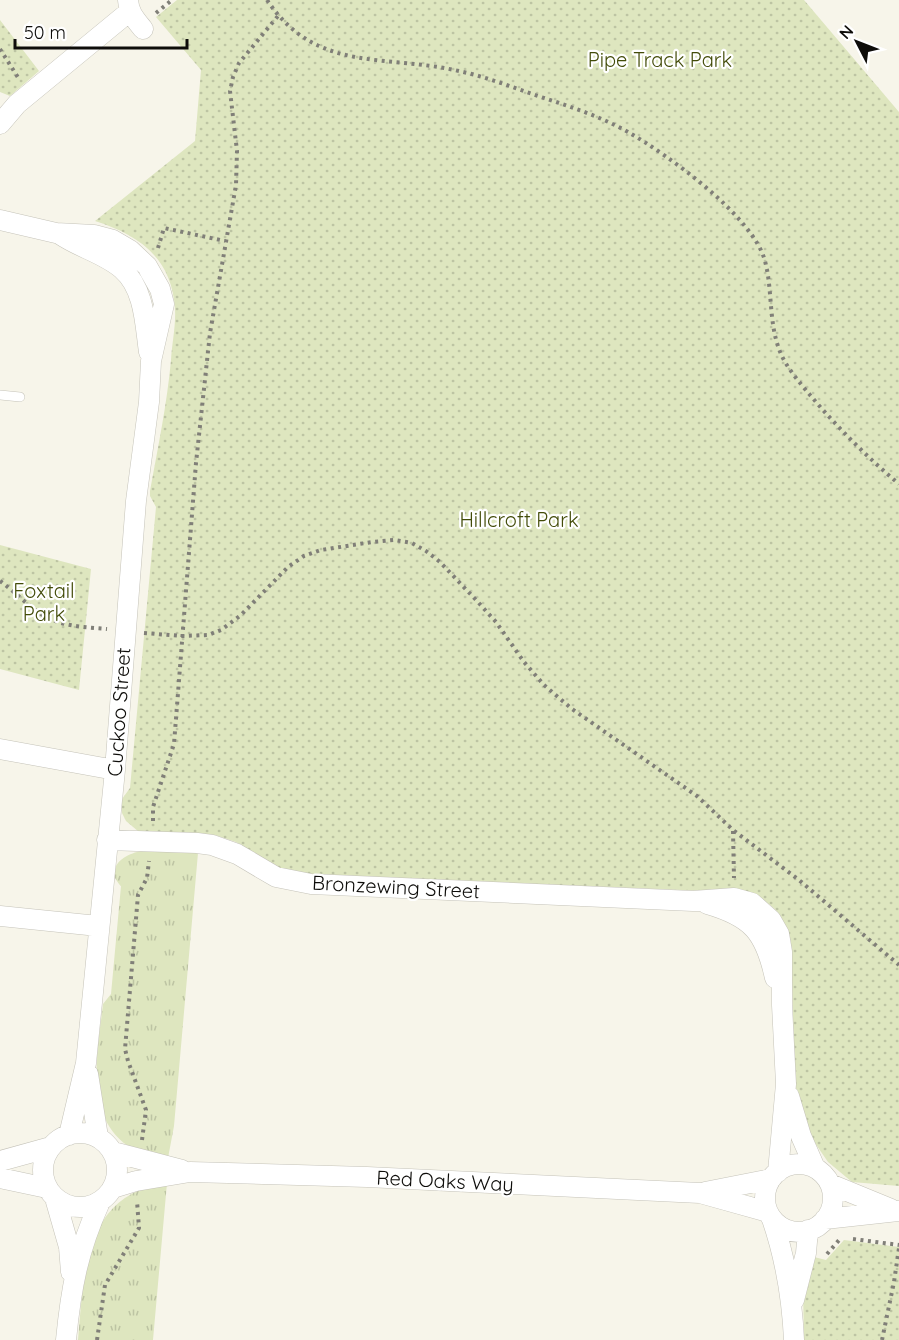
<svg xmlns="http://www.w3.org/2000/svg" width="899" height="1340" viewBox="0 0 899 1340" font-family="Quicksand,sans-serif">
<defs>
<pattern id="grass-tufts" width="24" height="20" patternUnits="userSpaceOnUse" patternTransform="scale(1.5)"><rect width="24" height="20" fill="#dee6bf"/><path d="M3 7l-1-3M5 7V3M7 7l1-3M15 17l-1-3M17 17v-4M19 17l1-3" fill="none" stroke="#bdc4a3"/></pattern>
<pattern id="park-dots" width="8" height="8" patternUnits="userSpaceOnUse" patternTransform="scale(1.5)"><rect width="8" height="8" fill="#dee6bf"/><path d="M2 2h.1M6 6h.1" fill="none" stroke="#bdc4a3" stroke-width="1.8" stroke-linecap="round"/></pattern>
</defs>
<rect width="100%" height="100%" fill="#f7f5ea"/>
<path fill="url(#grass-tufts)" d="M141,851L198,853L174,1126L168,1158C156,1155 139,1153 128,1146C83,1115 98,1049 103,1004L111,994L121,886C120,886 115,878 115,878C110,862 130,853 141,851Z
M167,1183L153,1340H78C84,1275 83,1194 167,1183Z"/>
<path fill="url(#park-dots)" d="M177,0H804L899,112V1186L852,1182L828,1162L806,1130L795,1087L791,943C782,907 768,898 732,892L307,875L285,871L236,842L215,835L139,832L126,821L122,813V799L130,788L156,507L150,496V491C158,447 167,404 171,360C172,343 176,325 175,309C172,258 139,235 95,221L195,141L201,70L156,17Z
M0,20L39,71L10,96L0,92Z
M0,545L91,569L79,690L0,669Z
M844,1240L899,1247V1340H804L803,1290L814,1257L826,1260Z"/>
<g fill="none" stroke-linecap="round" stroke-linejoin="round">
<defs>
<path id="lane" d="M0,395L20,397"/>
<path id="street" d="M128,0C129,13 135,19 143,29
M0,124L17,104L130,11
M0,220L56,233L94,235L113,240L130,250L147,266L160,289L164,304L151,361L149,402L136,501L115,770L86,1063L69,1135
M61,235C80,248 105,254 122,269C145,289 145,325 149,352
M0,749L115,770
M107,840L197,843L212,845L237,854L276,877L311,884L693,901L734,898L752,903L771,920L779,934L782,952V1005L786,1084L778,1172
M707,904C752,917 765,932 775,978
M0,916L98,926
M88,1074L98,1137
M789,1096L801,1136L815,1168
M43 1170a37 37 0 1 1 74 0a37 37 0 1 1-74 0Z
M113,1152L182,1170
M0,1161L51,1147
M765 1198a34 34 0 1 1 68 0a34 34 0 1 1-68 0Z
M0,1178L47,1188
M830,1184L891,1209
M113,1188L136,1181L190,1172L367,1177L700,1193L768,1212
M705,1192L771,1179
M55,1198L69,1247L71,1272
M772,1219C786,1260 792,1297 794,1340
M825,1219L899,1211
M794,1300L806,1253L808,1230
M66,1340C71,1288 78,1250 100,1202"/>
</defs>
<use href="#lane" stroke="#c5c3b9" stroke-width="10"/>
<use href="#street" stroke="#c5c3b9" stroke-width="21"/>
<path stroke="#807f78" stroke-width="4" stroke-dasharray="3 4.5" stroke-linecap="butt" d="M267,0C317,75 387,53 463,72C486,77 509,86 532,94C565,105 598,115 628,132C668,155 753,216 765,261C773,291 768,324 781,354C787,368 800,383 810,395C837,427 867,457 899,484
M156,13L172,0
M0,49L19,79
M158,248L164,228L225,241
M0,581C14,591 27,605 41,614C61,627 85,627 107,629
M144,633L182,636L208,635L221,630L241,615L288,567L304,556L321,550L372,542L394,540L412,543L426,551L440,562L477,601L496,622L524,662L544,685L572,709L697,796L733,830L799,880L899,965
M153,821V807L174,744L196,463L210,333L236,185L237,151L230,91L233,77L239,63L278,16
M733,831L734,878
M142,1140L146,1110L128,1061L125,1049L138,895L147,878L149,861
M853,1239L899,1245
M827,1254L840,1239
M97,1340L105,1285L139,1228L137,1201
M882,1340L894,1282L899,1248"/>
<use href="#lane" stroke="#fff" stroke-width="9"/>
<use href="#street" stroke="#fff" stroke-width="20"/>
</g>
<g text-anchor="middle" stroke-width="4.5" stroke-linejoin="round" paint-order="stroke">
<g font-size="20" fill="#434c09" stroke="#fff">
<text x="660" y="67">Pipe Track Park</text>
<text x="519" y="527">Hillcroft Park</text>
<text x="44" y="598">Foxtail<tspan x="44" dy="23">Park</tspan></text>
</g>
<g font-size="20" fill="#0e0d0a" stroke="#fff">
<text transform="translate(119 712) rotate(-86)" y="7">Cuckoo Street</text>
<text transform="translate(396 887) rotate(3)" y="7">Bronzewing Street</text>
<text transform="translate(445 1181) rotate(3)" y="7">Red Oaks Way</text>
</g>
</g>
<g transform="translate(857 42) rotate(312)" stroke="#ffffff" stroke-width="4.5" paint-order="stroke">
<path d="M0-4.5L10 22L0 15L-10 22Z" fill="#0e0d0a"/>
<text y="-9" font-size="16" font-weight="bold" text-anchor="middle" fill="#0e0d0a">N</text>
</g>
<path d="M15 39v9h172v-9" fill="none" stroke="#0e0d0a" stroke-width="3"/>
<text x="24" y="39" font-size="18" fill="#0e0d0a" stroke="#ffffff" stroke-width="4.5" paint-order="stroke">50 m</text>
</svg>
